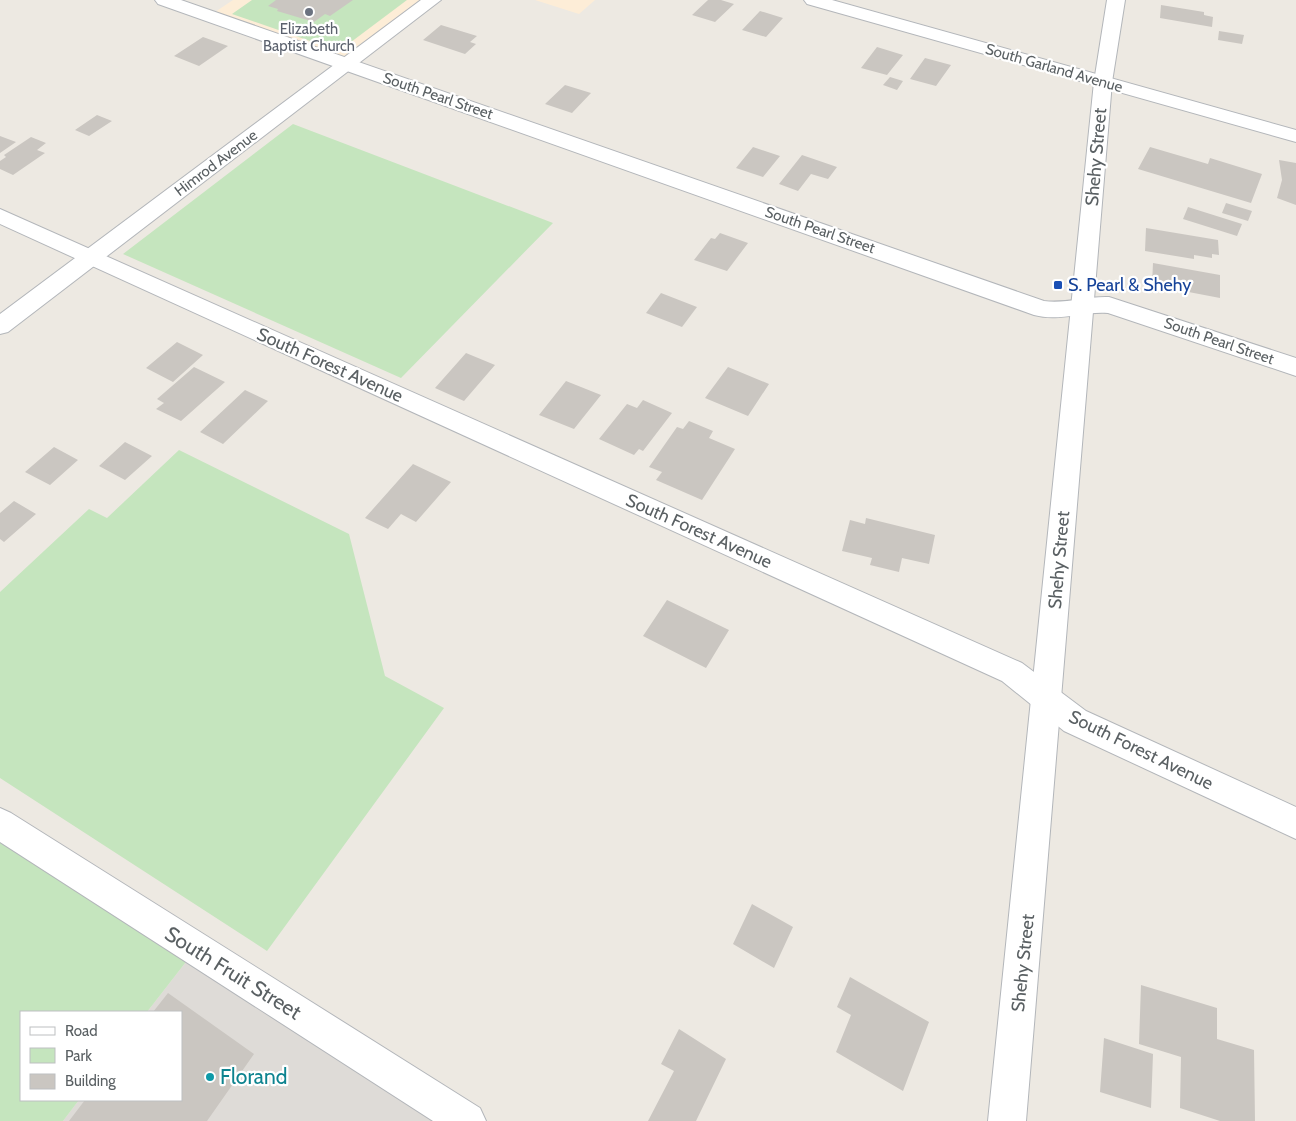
<svg xmlns="http://www.w3.org/2000/svg" width="1296" height="1121" viewBox="0 0 1296 1121" font-family="Cabin,sans-serif">
<rect width="100%" height="100%" fill="#ede9e2"/>
<path fill="#fdedd7" d="M233,0H432L347,64L209,16Z
M535,0H595L579,14Z"/>
<path fill="#dedbd7" d="M196,949L467,1121H63L79,1100H181V1012H147Z"/>
<path fill="#c5e5be" d="M252,0H407L339,51L232,14Z
M293,124L553,223L401,378L123,254Z
M179,450L349,534L385,676L444,708L267,951L0,778V592L89,509L107,518Z
M0,824L196,949L147,1012H21V1100H79L63,1121H0Z"/>
<path fill="#cac6c1" d="M276,0H353L330,16L325,14L314,22L277,11L278,9L268,6Z
M708,0H721L734,4L715,22L692,15Z
M1161,5L1204,12V15L1213,17L1212,27L1160,18Z
M760,11L783,18L766,37L742,30Z
M441,25L477,36L470,42L476,44L465,54L423,40Z
M1219,31L1244,35L1242,44L1218,40Z
M203,37L228,46L199,66L174,56Z
M877,47L903,55L887,75L861,68Z
M925,58L951,65L936,86L910,79Z
M890,77L903,81L897,90L883,85Z
M565,85L591,93L572,113L545,104Z
M97,115L112,121L89,136L75,130Z
M0,136L16,142L0,153Z
M31,137L46,143L37,150L45,153L13,175L0,169V161L6,157L4,155Z
M753,147L780,156L763,177L736,168Z
M1150,147L1208,164L1210,158L1262,174L1251,203L1138,169Z
M802,155L837,167L828,179L811,174L798,191L779,184Z
M1279,160L1296,163V205L1277,198L1282,180Z
M1226,203L1252,211L1248,221L1222,213Z
M1188,207L1242,224L1237,236L1183,219Z
M1146,228L1218,240L1219,255L1212,254V258L1194,255V259L1145,251Z
M720,233L748,243L727,271L694,260L711,238L715,239Z
M1153,263L1220,275V298L1152,285Z
M661,293L697,307L682,327L646,313Z
M177,342L203,355L173,382L146,368Z
M466,353L495,365L464,401L435,388Z
M194,367L225,382L181,421L156,409L164,403L157,399Z
M728,367L769,384L748,416L705,398Z
M566,381L601,395L574,429L539,415Z
M245,390L268,401L223,444L200,432Z
M643,400L672,413L643,451L639,449L634,455L599,439L627,404L637,408Z
M689,421L713,431L709,438L735,449L702,500L656,480L662,472L649,467L677,427L683,429Z
M125,442L152,456L125,480L99,466Z
M54,447L78,460L50,485L25,472Z
M413,464L451,482L416,522L401,514L388,529L365,518Z
M14,501L36,514L4,542L0,539V513Z
M866,518L935,535L929,564L902,558L899,572L870,565L872,558L842,551L850,520L865,524Z
M667,600L729,630L706,668L643,636Z
M752,904L793,927L774,968L733,944Z
M850,977L929,1022L903,1091L836,1052L851,1015L837,1007Z
M1141,985L1217,1008V1039L1254,1050L1255,1121H1220L1180,1108L1181,1057L1139,1044Z
M168,993L254,1054L207,1121H69L85,1100H181V1012H153Z
M679,1029L726,1059L696,1121H648L674,1071L661,1064Z
M1104,1038L1153,1054L1151,1108L1100,1092Z"/>
<g fill="none" stroke-linecap="round" stroke-linejoin="round">
<defs>
<path id="minor" d="M155,0H181L1044,301C1066,304 1087,296 1109,297L1296,358V376L1108,313C1082,311 1059,322 1034,315L158,4Z
M804,0H832L1296,130V142L807,4Z
M0,209L1022,663L1086,711L1296,807V839L1064,731L1002,681L0,224Z
M0,808L11,813L480,1108L486,1121H433L0,842Z"/>
<path id="tertiary" d="M421,0H441L8,332L0,334V314Z
M1107,0H1125L1112,82L1026,1121H988L1094,82Z"/>
</defs>
<use href="#minor" stroke="#b3b6ba" stroke-width="2"/>
<use href="#tertiary" stroke="#b3b6ba" stroke-width="2"/>
<use href="#minor" fill="#fff" fill-rule="evenodd"/>
<use href="#tertiary" fill="#fff" fill-rule="evenodd"/>
</g>
<circle fill="#6b7280" stroke="#fff" stroke-width="2" cx="309" cy="12" r="5"/>
<rect fill="#1a4fb4" stroke="#fff" stroke-width="2" x="1053" y="280" width="10" height="10" rx="2.5"/>
<circle fill="#0f9aa8" stroke="#fff" stroke-width="2" cx="210" cy="1077" r="5"/>
<g text-anchor="middle" stroke-width="4.5" stroke-linejoin="round" paint-order="stroke">
<g font-size="15" fill="#5b616d" stroke="#fff">
<text x="309" y="34">Elizabeth<tspan x="309" dy="17">Baptist Church</tspan></text>
</g>
<g font-size="15" fill="#5a6063" stroke="#fff">
<text transform="translate(1054 68) rotate(16)" y="5">South Garland Avenue</text>
<text transform="translate(438 96) rotate(19)" y="5">South Pearl Street</text>
<text transform="translate(216 163) rotate(-37)" y="5">Himrod Avenue</text>
<text transform="translate(820 230) rotate(19)" y="5">South Pearl Street</text>
<text transform="translate(1219 341) rotate(19)" y="5">South Pearl Street</text>
</g>
<g font-size="18" fill="#5a6063" stroke="#fff">
<text transform="translate(1096 157) rotate(-85)" y="6">Shehy Street</text>
<text transform="translate(330 365) rotate(24)" y="6">South Forest Avenue</text>
<text transform="translate(699 531) rotate(24)" y="6">South Forest Avenue</text>
<text transform="translate(1059 560) rotate(-85)" y="6">Shehy Street</text>
<text transform="translate(1141 750) rotate(26)" y="6">South Forest Avenue</text>
<text transform="translate(1023 963) rotate(-84)" y="6">Shehy Street</text>
</g>
<g font-size="18" fill="#164399" stroke="#fff" text-anchor="start">
<text x="1068" y="291">S. Pearl &amp; Shehy</text>
</g>
<g font-size="21" fill="#5a6063" stroke="#fff">
<text transform="translate(233 973) rotate(32)" y="7">South Fruit Street</text>
</g>
<g font-size="21" fill="#0d838f" stroke="#fff" text-anchor="start">
<text x="220" y="1084">Florand</text>
</g>
</g>
<rect x="20" y="1011" width="162" height="90" fill="#ffffff" stroke="#bdbfc1"/>
<rect x="30" y="1027" width="25" height="8" fill="#ffffff" stroke="#bdbfc1"/>
<text x="65" y="1036" font-size="15" fill="#5a6063">Road</text>
<rect x="30" y="1048" width="25" height="15" fill="#c5e5be" stroke="#bdbfc1"/>
<text x="65" y="1061" font-size="15" fill="#5a6063">Park</text>
<rect x="30" y="1074" width="25" height="15" fill="#cac6c1" stroke="#bdbfc1"/>
<text x="65" y="1086" font-size="15" fill="#5a6063">Building</text>
</svg>
